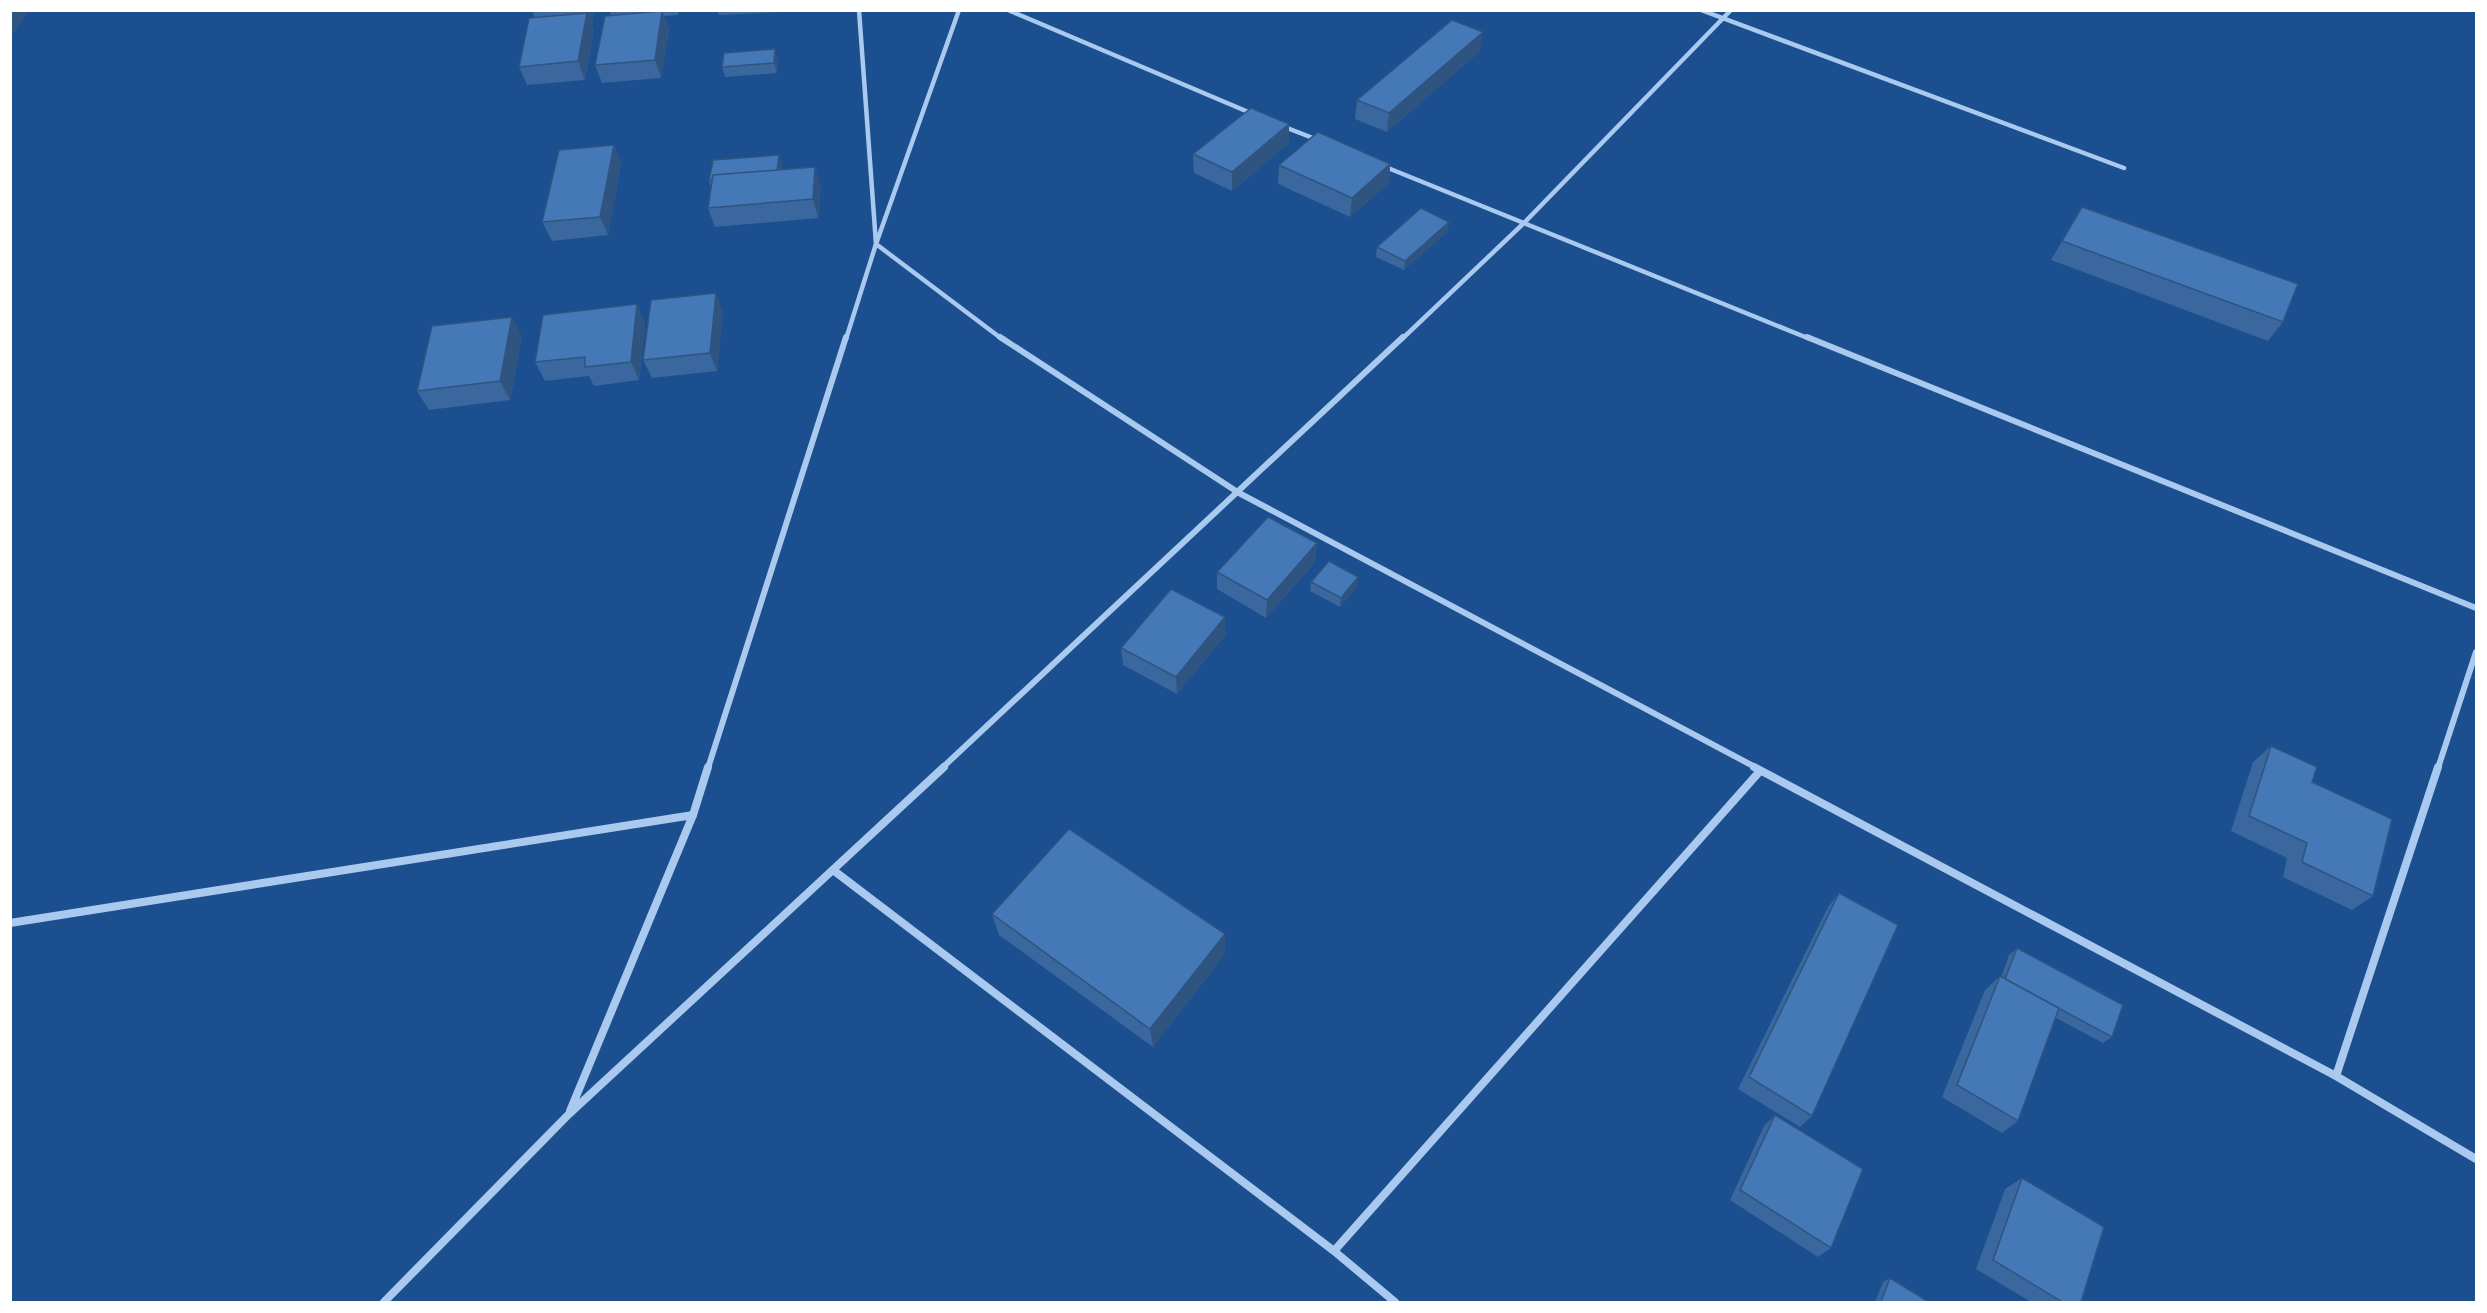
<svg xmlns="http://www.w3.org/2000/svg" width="2487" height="1313" viewBox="0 0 2487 1313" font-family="'Open Sans',sans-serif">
<rect width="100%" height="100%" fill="#1b4f8f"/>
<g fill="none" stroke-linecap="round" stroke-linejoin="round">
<path stroke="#a9c9ee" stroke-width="4.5" d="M859,10L876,244L1002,339
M1008,10L1253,114
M1701,10L2124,168
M1282,126L1318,140
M1383,166L1810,339
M846,339L876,244L959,10
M1402,339L1525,222L1731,10"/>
<path stroke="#a9c9ee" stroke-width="6" d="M1000,337L1239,493L1757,768
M1807,337L2476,608
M708,768L846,337
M942,768L1403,337
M2438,768L2476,652"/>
<path stroke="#a9c9ee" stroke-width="8" d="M1754,767L2336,1076L2476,1159
M833,870L1334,1251L1395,1302
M10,923L693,815
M2336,1076L2438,767
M570,1111L693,815L708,767
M1334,1251L1760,771
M384,1302L569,1114L944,767"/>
</g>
<path fill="#3a679d" d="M532,10H595L592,25L594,31L585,80L527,85L519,67L535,18Z
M609,10H679L678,15L664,16L669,30L661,78L602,83L595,65L611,15Z
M717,10H782L781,12L719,15Z
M1480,51L1387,132L1355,119L1357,100Z
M778,59L777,73L725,77L722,67Z
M1289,143L1232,191L1194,173L1193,154Z
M614,145L621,164L608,235L552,241L542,222Z
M1390,164L1389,183L1350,217L1278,184L1279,165Z
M782,165L781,170L821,186L818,218L715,227L708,208L711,188L709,181Z
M2082,207L2283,322L2268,341L2051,260Z
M1449,222L1447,232L1404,270L1376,257L1377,247Z
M723,312L717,371L652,378L643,360Z
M645,323L639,380L594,386L589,376L545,381L535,362Z
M522,336L510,400L429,410L417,391Z
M1316,561L1266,618L1217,589V572Z
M1311,582L1357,587L1340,607L1310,591Z
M1226,634L1177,694L1123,665L1121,648Z
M2271,746L2312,782L2373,896L2352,910L2283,877L2287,858L2231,831L2253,762Z
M1839,893L1812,1116L1800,1127L1738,1089L1828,907Z
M992,914L1225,954L1153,1047L999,935Z
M2017,948L2112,1037L2103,1043L2056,1018L2018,1121L2002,1133L1942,1097L1985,990L2000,976L2001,977L2009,955Z
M1775,1115L1831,1248L1818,1257L1730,1200L1764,1126Z
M2022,1178L2081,1302H2031L1976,1269L2005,1189Z
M1890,1278L1929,1302H1875L1883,1282Z"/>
<path fill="#305480" d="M10,10H29L12,36L10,34Z
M586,10H595L592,25Z
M662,11L669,30L661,78L655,60Z
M587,13L594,31L585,80L578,61Z
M1483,32L1480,51L1387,132L1389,113Z
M775,49L778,59L777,73L774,63Z
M1289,124V143L1232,191V172Z
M614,145L621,164L608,235L600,217Z
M779,155L782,165L779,186L775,177Z
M1390,164L1389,183L1350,217L1352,198Z
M815,167L821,186L818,218L813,199Z
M1449,222L1447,232L1404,270L1405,261Z
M716,293L723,312L717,371L710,353Z
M637,304L645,323L639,380L631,362Z
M512,317L522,336L510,400L500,381Z
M1317,543L1316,561L1266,618L1267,600Z
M1358,577L1357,587L1340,607L1341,598Z
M1225,617L1226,634L1177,694L1176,677Z
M1225,934V954L1153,1047L1150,1029Z"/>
<path fill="#4478b7" stroke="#305480" stroke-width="1.5" d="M662,11L655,60L595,65L605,16Z
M587,13L578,61L519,67L529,18Z
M1452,20L1483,32L1389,113L1357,100Z
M775,49L774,63L722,67L724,53Z
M1251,108L1289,124L1232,172L1193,154Z
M1318,132L1390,164L1352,198L1279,165Z
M614,145L600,217L542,222L559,150Z
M779,155L777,170L713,175L712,180L709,181L713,160Z
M815,167L813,199L708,208L713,175Z
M2082,207L2298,284L2283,322L2062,241Z
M1421,208L1449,222L1405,261L1377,247Z
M716,293L710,353L643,360L651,300Z
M637,304L631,362L585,367V357L535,362L543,315Z
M512,317L500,381L417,391L432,326Z
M1268,517L1317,543L1267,600L1217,572Z
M1329,561L1358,577L1341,598L1311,582Z
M1171,589L1225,617L1176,677L1121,648Z
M2271,746L2317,767L2312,782L2392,819L2373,896L2302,862L2307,843L2249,816Z
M1069,829L1225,934L1150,1029L992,914Z
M1839,893L1898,925L1812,1116L1749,1077Z
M2017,948L2123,1005L2112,1037L2005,979Z
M2000,976L2059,1008L2018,1121L1957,1085Z
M1775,1115L1863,1169L1831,1248L1740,1190Z
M2022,1178L2104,1227L2081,1302H2062L1993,1260Z
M1890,1278L1929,1302H1881Z"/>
<rect width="2487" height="1313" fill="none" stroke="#ffffff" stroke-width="24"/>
</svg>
